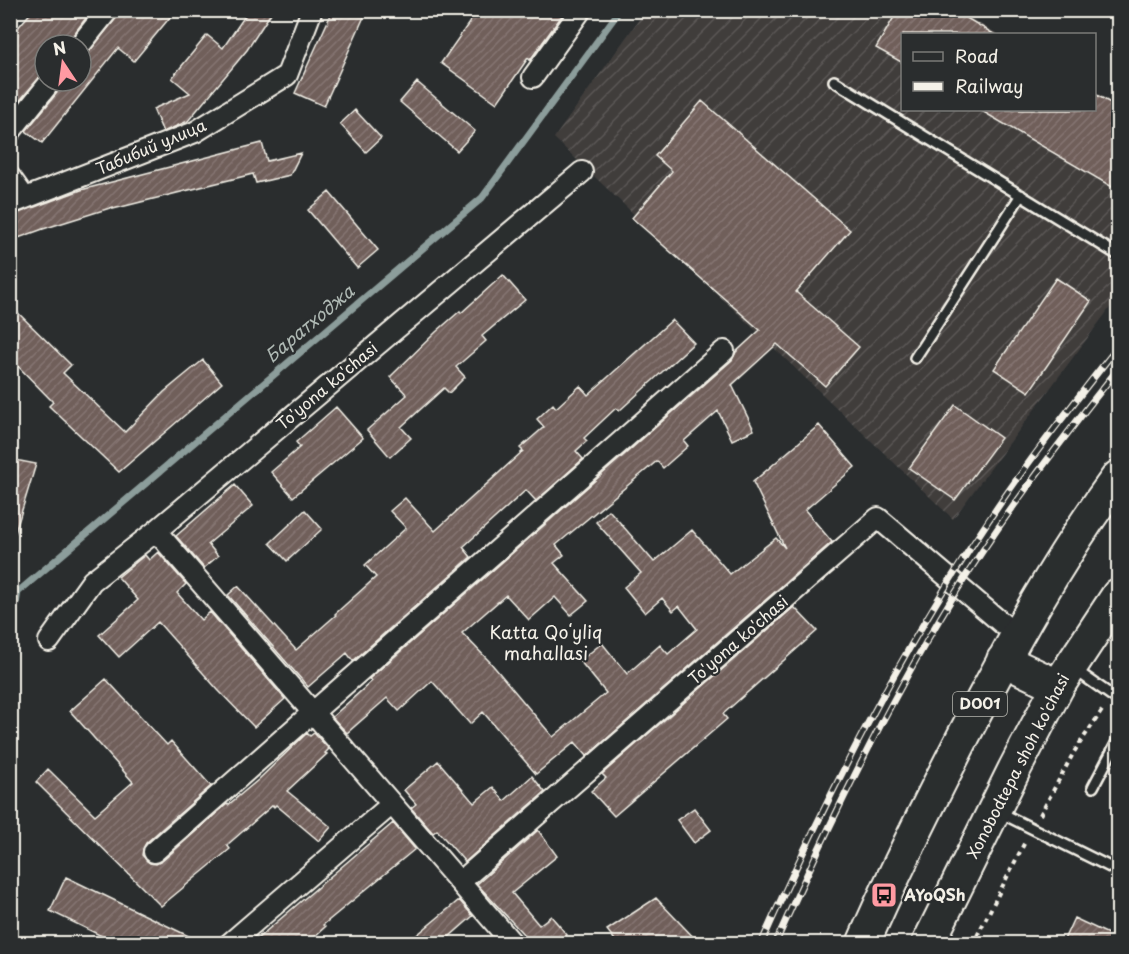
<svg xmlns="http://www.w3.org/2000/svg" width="1129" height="954" viewBox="0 0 1129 954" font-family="'Playpen Sans',sans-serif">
<defs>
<pattern id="industrial-furrows" width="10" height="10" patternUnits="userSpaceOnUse" patternTransform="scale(1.5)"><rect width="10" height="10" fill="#3f3c3b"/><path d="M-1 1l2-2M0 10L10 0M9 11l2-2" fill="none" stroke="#5b5957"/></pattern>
<pattern id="building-hatch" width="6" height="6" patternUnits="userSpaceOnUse" patternTransform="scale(1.5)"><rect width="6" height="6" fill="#705e5a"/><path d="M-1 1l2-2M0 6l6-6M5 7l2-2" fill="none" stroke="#857672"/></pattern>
</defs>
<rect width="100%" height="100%" fill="#2a2d2e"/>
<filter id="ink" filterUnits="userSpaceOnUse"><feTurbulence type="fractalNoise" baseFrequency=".0167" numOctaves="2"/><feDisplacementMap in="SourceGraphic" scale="12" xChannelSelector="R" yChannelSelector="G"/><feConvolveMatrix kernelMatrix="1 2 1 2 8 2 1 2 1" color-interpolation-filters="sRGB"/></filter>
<g filter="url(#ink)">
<path fill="url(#industrial-furrows)" d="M645,11H957L998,34H902V110H1094L1095,92L1118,106V297L953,519L554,138Z"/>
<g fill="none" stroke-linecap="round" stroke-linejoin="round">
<path stroke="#8c9d9b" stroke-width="7" d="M10,640L18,592L482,198L620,10"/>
</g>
<path fill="url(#building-hatch)" stroke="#f4f1e8" stroke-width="1.5" d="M33,10H92L71,38L68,45H45V71L10,112V37Z
M120,10H176L134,61L118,48L42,143L26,131L60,89L63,81H81V57L89,52L117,17Z
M249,10H273L247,50L188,121L163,132L153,109L190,93L172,78L207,35L223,48Z
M333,10H367L324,106L295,93Z
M478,10H566L530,60L528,58L497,103L441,63Z
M898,10H953L994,34H903V63L876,48Z
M417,82L475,131L457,151L400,102Z
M1095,94L1119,108V191L980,110H1095Z
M702,101L850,230L796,292L859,347L825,386L777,344L732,385L754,430L732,440L718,411L684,441L688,446L663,468L657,461L556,545L564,555L554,563L588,601L571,615L555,597L529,620L506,595L462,633L490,662L553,737L606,693L580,661L602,643L627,674L660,645L668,654L697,629L679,606L673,611L662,598L645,613L624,587L641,573L596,522L609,510L654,562L692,530L730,574L776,538L785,548L753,482L819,425L855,467L805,510L832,542L587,756L575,742L536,774L483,712L470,724L432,681L399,711L387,698L347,733L332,717L372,681L369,679L732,360L736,352L760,330L632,218L672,171L655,156Z
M355,110L381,138L366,152L340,124Z
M262,143L267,161L301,153L290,175L256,183L253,174L113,209V207L43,229L10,241V216L81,190Z
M329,192L378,250L357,268L308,210Z
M503,275L525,300L482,336L486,341L456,367L465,377L449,393L444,388L401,427L411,438L390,457L367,430L407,395L390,377L436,332L460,311L461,313Z
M1056,278L1091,301L1029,392L994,369Z
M10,305L71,365L63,373L125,432L164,392L203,360L222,383L119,472L49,406L53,402L10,358Z
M672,320L694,343L619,411L616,408L584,438L587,441L576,451L583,459L536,501L526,490L463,547L471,557L353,661L347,653L308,687L228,595L238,586L296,650L336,615L335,614L376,577L365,565L406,528L390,511L405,498L435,531L523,451L520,448L544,427L537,419L553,404L556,408L580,386L588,395Z
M955,405L1001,438L955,500L909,468Z
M336,407L363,438L293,497L271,472L300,447L296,442Z
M10,459L36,464L15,533L10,532Z
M235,485L253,506L208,544L218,556L204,568L176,536Z
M305,510L322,529L287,561L270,543Z
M158,552L186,584L177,593L201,620L210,612L285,699L254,727L218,690L158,622L119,657L99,635L138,600L118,577L145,555L149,560Z
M794,607L817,631L723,714L727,719L614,816L591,791L606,778L602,774Z
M106,679L167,745L171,741L211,786L146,843L143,849L142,855L150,863L156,864L162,861L227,804L228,805L258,780L307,733L310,736L314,733L329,749L325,753L327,754L287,791L331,827L319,841L276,805L274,807L273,805L227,845L230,849L161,906L36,782L48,769L95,815L133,782L70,711Z
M438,761L474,803L493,787L504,801L532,776L545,792L465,862L437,830L433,833L411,808L416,804L404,790Z
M694,808L711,830L694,843L677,820Z
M393,823L415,849L323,925L325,927L306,944H251Z
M538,830L557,856L512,893L539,925L551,916L567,935L555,944H525L523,938L525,936L477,884Z
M66,877L205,944H118L50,911Z
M656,898L700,944H618L607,930Z
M459,900L473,916L441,944H406Z
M1074,918L1119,939V944H1062Z"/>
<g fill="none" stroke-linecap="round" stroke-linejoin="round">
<defs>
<path id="service" d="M834,81L1118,255
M915,358L1021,195
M1074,669L1118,700
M1093,787L1118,740
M999,812L1118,871"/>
<path id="minor" d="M80,45L108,10
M533,77L581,10
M10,132L51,81
M10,177L25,198
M10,204L195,132L287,75L312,10
M156,531L513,944
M49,641L92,581L156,531L582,172
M154,852L724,351
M460,882L878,518L1017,636
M229,944L392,804"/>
<path id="trunk" d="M1003,660L1058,686
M863,944C894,872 929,803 964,735C1010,646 1059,557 1118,477
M928,944L1014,770L1058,686L1118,595"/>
</defs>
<use href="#service" stroke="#f4f1e8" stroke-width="14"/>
<use href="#minor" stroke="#f4f1e8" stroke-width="24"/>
<use href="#trunk" stroke="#f4f1e8" stroke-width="36"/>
<path stroke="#f4f1e8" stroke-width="4" stroke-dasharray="4.5 4.5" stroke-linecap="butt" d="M1040,815L1074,752L1103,709
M973,944L1026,840"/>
<use href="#service" stroke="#2a2d2e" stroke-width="9"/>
<use href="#minor" stroke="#2a2d2e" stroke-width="20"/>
<use href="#trunk" stroke="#2a2d2e" stroke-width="32"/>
<defs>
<path id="rail" d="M761,944C841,765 932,589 1051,433C1073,404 1095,375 1118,347
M775,944C828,827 884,710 951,600C1000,520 1059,443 1118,369"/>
</defs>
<use href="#rail" stroke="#f4f1e8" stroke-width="7"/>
<use href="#rail" stroke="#2a2d2e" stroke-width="4.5" stroke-dasharray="14" stroke-linecap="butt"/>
</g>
</g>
<defs>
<symbol id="bus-square" viewBox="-11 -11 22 22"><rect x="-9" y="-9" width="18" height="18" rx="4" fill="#ff9aa2" stroke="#2a2d2e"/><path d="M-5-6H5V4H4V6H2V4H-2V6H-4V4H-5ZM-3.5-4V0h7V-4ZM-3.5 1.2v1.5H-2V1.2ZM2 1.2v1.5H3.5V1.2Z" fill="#111"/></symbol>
</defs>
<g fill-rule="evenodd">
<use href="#bus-square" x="869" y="880" width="30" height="30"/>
</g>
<g text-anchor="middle" stroke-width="4.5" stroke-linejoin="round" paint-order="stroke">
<rect fill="#2a2d2e" stroke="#b7b6b0" stroke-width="1.5" x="953" y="692" width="54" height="24" rx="4.5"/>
<g font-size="15" font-weight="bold" fill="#f4f1e8">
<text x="980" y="709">D001</text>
</g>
<g font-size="16" fill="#f4f1e8" stroke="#2a2d2e">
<text transform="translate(151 147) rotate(-23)" y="6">Табибий улица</text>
<text transform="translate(327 386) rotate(-40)" y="6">To'yona ko'chasi</text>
<text transform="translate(738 640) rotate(-41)" y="6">To'yona ko'chasi</text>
<text transform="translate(1018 766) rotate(-63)" y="6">Xonobodtepa shoh ko'chasi</text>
</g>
<g font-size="16" font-weight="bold" fill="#f4f1e8" stroke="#2a2d2e" text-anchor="start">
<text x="904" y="901">AYoQSh</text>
</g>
<g font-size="18" font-style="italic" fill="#afb9b4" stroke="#2a2d2e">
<text transform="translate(310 324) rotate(-40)" y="6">Баратходжа</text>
</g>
<g font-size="18" fill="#f4f1e8" stroke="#2a2d2e">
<text x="546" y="639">Katta Qoʻyliq<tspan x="546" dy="21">mahallasi</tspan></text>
</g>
</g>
<rect width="1129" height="954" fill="none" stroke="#2a2d2e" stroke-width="36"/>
<rect x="18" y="18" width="1093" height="918" fill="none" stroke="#f4f1e8" stroke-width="2" filter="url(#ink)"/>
<rect x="901" y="33" width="195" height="78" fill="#2a2d2e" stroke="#7b7b78" stroke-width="1.5"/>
<rect x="913" y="52" width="30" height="9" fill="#2a2d2e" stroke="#7b7b78" stroke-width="1.5"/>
<text x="955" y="63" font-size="18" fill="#f4f1e8">Road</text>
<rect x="913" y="82" width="30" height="9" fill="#f4f1e8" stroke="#7b7b78" stroke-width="1.5"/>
<text x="955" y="93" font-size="18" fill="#f4f1e8">Railway</text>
<g transform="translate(63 63) rotate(347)"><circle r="28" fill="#2a2d2e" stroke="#7b7b78" stroke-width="1.5"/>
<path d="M0-4.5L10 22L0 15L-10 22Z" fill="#ff9aa2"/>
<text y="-9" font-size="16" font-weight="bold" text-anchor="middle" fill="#f4f1e8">N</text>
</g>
</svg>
